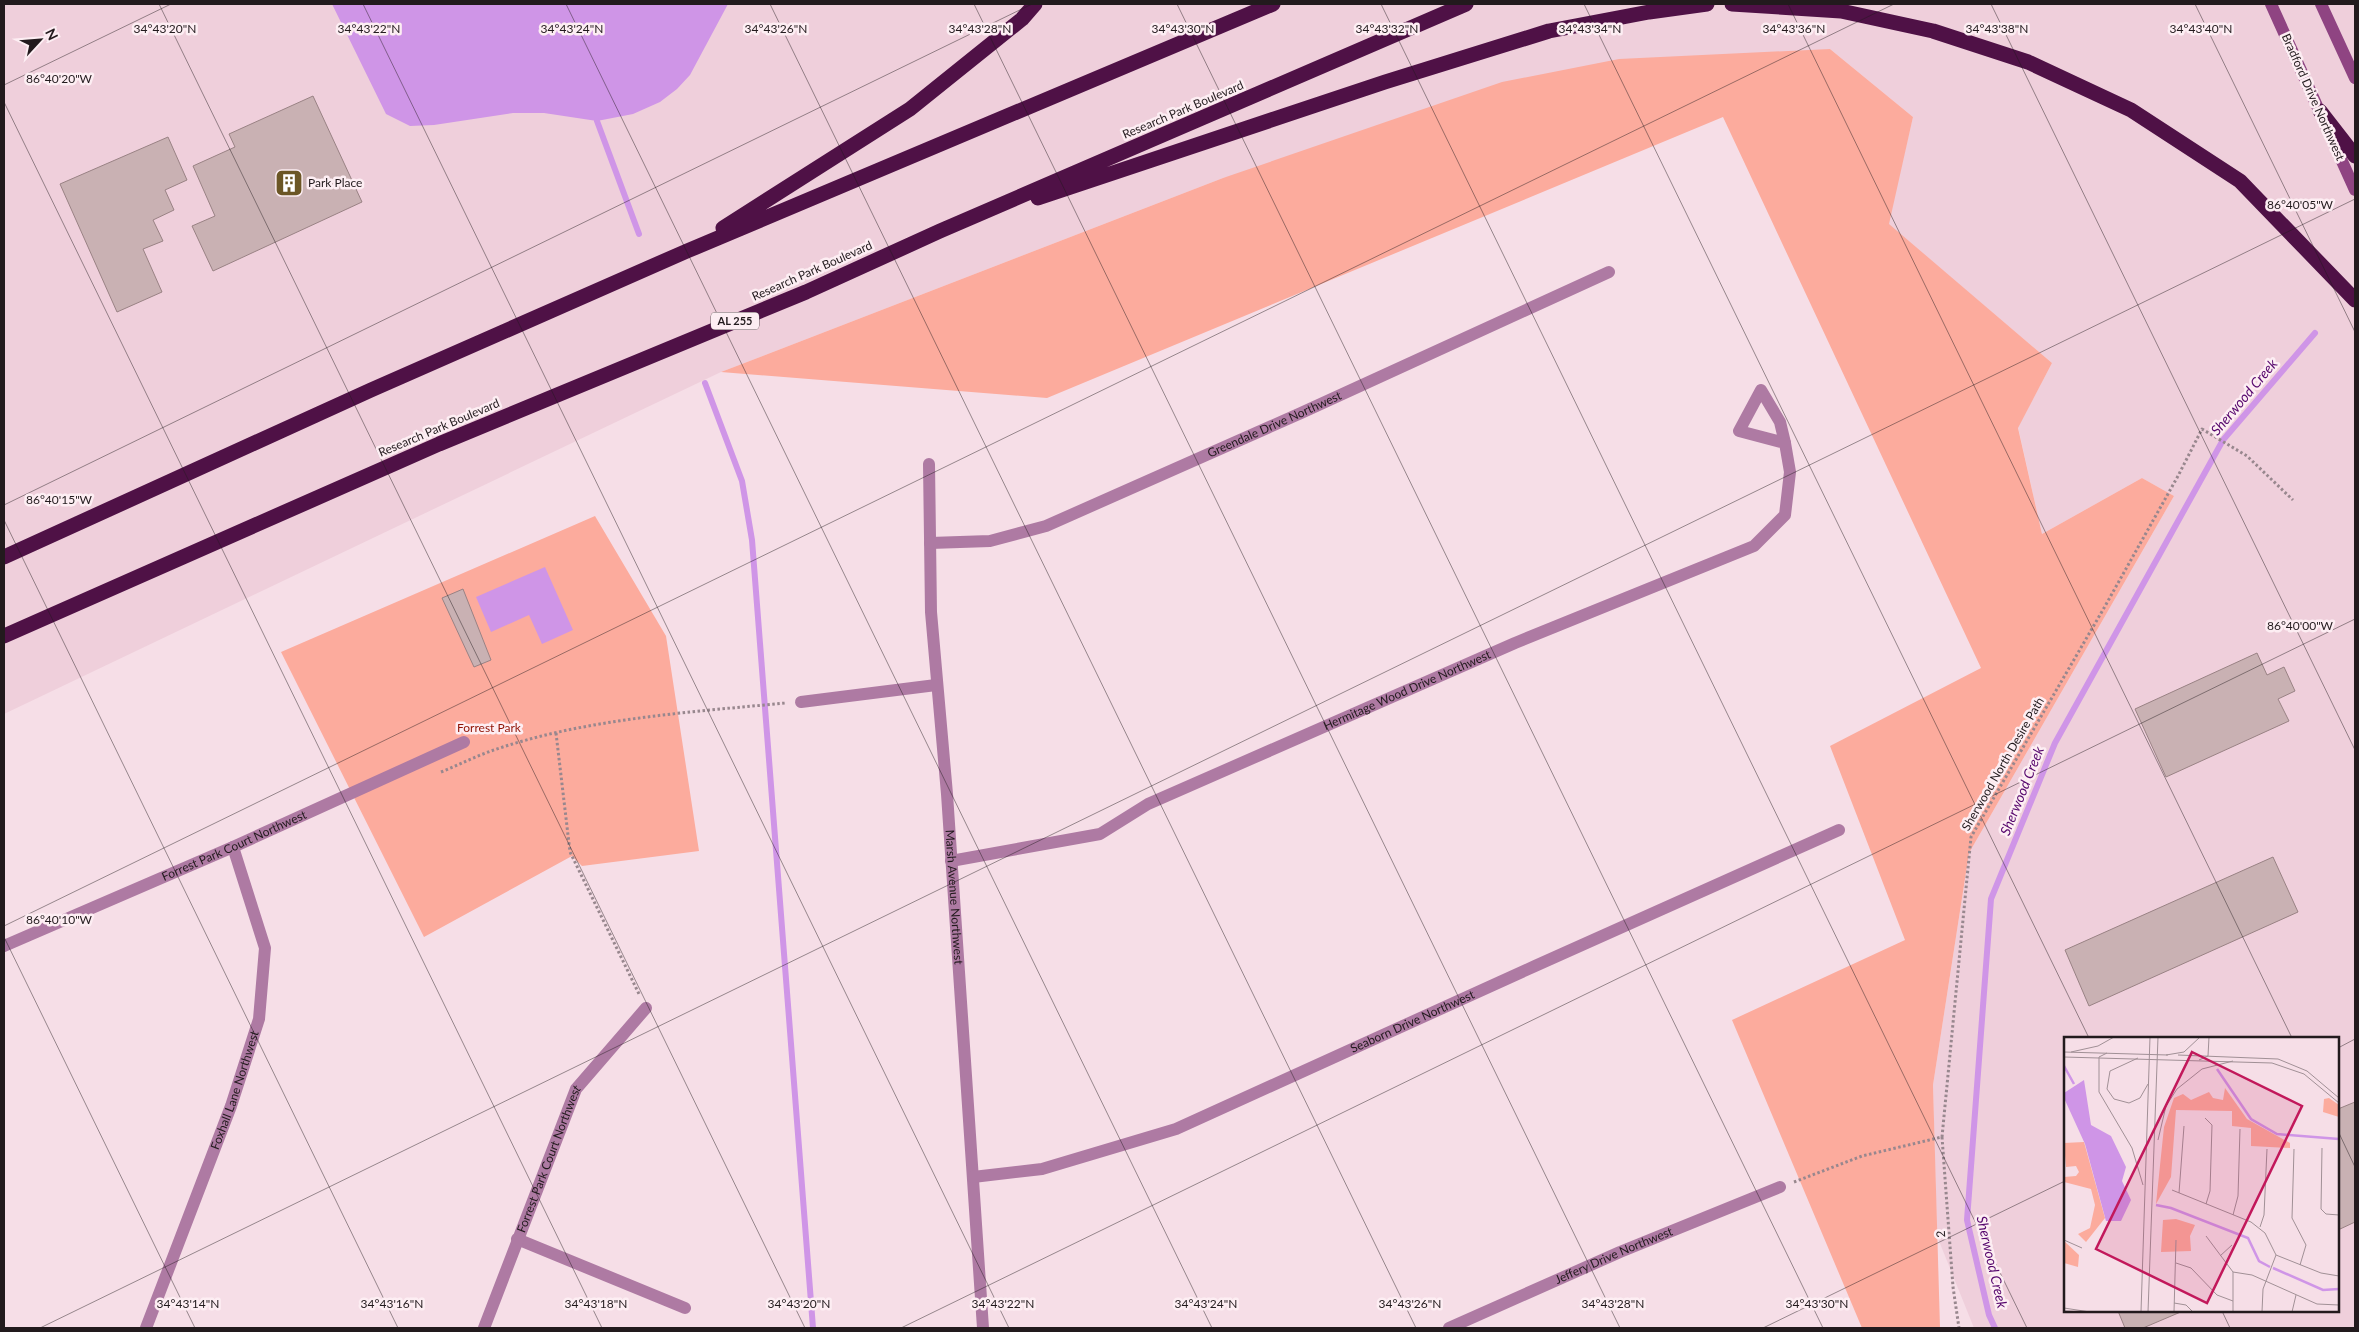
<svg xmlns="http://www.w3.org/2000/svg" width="2359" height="1332" viewBox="0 0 2359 1332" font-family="Lato,sans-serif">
<rect width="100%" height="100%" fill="#f6dee7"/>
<path fill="#efcfdb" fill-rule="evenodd" d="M4,4H2355V1328H1974L1937,1236L1933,1085L1969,853L2174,496L2142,478L2042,534L2018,427L2052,363L1888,224L1913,117L1830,49L1223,178L721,372L4,714ZM2065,1038H2338V1311H2065Z"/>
<path fill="#fcab9d" d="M1830,49L1913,117L1889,224L2052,363L2018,428L2042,534L2142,478L2174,496L1969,853L1933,1085L1940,1328H1862L1732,1020L1905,940L1830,746L1981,668L1723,117L1047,398L721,372L1223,178L1502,82L1619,59Z
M595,516L666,636L699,851L582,866L572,856L424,937L281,652Z"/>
<path fill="#cf95e7" d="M332,4H728L690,75L677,89L660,102L633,114L597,121L544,113H513L434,125L410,126L386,114Z
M545,567L573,630L542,644L529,615L491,632L476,597Z"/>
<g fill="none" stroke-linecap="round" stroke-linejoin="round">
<path stroke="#cf95e7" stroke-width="6" d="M597,121L639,234
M705,383L742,481L752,540L813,1328
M1995,1328L1989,1315L1967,1220L1991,899L2055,743L2223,440L2315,333"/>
</g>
<path fill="#c9b1b3" stroke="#998284" d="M313,96L362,202L213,271L192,226L215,216L193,166L235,147L229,134Z
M168,137L187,180L165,190L174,210L153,220L163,241L143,249L162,292L117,312L60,184Z
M463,589L491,660L474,667L442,598Z
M2257,653L2267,675L2284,667L2295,691L2278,699L2289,721L2166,777L2135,709Z
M2273,857L2298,912L2089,1006L2065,950Z
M2355,1102V1222L2338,1230V1109Z
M2118,1311H2183L2143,1328H2125Z"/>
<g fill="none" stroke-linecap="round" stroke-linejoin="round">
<path stroke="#98878e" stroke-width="3" stroke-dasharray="2.5 2.5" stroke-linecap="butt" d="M556,733L570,852L640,996
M441,772C458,765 474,757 491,751C582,719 690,712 786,703
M1942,1137L1953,1287L1959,1328
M1794,1182L1862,1156L1942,1137L1971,837L2104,608L2178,476L2202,429L2247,456L2293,500"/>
<g stroke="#ae7aa3" stroke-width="12">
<path d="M1761,390L1780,422L1785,443L1739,431Z"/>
<path id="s1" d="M929,464L931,612L947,794L983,1328"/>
<path id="s2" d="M930,543L990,541L1046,526L1301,413L1609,272"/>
<path d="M801,702L936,685"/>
<path id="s3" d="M951,861L1100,834L1148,804L1515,643L1754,546L1785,515L1790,472L1785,443"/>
<path id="s4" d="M4,946L233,847L464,742"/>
<path id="s5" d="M973,1177L1042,1169L1176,1129L1535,966L1839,830"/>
<path d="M517,1239L685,1308"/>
<path id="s6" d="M146,1328L231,1106L259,1019L265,948L233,847"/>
<path id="s7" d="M484,1328L576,1089L646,1008"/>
<path id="s8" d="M1449,1328L1620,1252L1780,1187"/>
</g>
<path stroke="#8f4482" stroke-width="12" d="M2271,4L2355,190
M2321,4L2355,78"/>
<path stroke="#4f1146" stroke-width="15" d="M1732,4L1841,11L1933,31L2028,62L2131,110L2240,181L2355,300
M2320,111L2355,156
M1038,198L1385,82L1549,31L1649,12L1707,4
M723,228L910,109L1022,19L1035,4
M4,557L371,390L687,251L1273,4
M4,636L439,444L806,292L940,231L1466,4"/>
</g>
<path fill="none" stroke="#221a1d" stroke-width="1" stroke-opacity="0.45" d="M159,4L805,1328M363,4L1009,1328M566,4L1212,1328M770,4L1416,1328M974,4L1620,1328M1177,4L1823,1328M1381,4L2027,1328M1584,4L2089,1038M1788,4L2292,1038M1991,4L2355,750M2195,4L2355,332M4,85L171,4M4,102L602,1328M4,505L1032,4M4,520L398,1328M4,926L1894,4M4,937L195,1328M2338,1048L2355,1039M2338,1131L2355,1167M2222,1311L2230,1328M40,1328L2355,199M901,1328L2355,619M1763,1328L2065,1181"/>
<defs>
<symbol id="building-square" viewBox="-11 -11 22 22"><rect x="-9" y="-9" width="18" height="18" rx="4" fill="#6b5625" stroke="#fdeef3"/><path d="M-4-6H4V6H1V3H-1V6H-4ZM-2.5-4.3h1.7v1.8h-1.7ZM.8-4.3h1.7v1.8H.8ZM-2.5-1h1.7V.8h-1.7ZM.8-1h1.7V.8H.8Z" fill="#fff"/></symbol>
</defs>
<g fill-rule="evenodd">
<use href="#building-square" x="273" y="167" width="32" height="32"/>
</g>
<g text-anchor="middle" stroke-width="5" stroke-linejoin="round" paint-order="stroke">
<rect fill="#fdeef3" stroke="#645a5d" stroke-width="1" x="711" y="312.5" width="48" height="17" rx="4"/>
<g font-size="11" font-weight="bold" fill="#221a1d">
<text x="735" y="325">AL 255</text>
</g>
<g font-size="12" fill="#221a1d" stroke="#fdeef3">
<text transform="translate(2313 97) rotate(66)" y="4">Bradford Drive Northwest</text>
<text transform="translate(1183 110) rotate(-23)" y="4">Research Park Boulevard</text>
<text transform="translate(812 271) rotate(-24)" y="4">Research Park Boulevard</text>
<text dy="4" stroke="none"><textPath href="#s2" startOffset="368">Greendale Drive Northwest</textPath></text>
<text transform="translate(439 428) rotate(-23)" y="4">Research Park Boulevard</text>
<text dy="4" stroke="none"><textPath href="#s3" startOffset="491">Hermitage Wood Drive Northwest</textPath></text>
<text transform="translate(2003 764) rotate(-60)" y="4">Sherwood North Desire Path</text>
<text dy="4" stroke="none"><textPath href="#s4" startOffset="251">Forrest Park Court Northwest</textPath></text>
<text dy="4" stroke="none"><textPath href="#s1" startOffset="434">Marsh Avenue Northwest</textPath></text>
<text dy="4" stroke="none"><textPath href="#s5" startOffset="469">Seaborn Drive Northwest</textPath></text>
<text dy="4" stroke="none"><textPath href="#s6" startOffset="254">Foxhall Lane Northwest</textPath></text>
<text dy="4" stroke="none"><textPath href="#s7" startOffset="181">Forrest Park Court Northwest</textPath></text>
<text transform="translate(1941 1234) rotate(-94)" y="4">2</text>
<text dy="4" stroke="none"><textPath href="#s8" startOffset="180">Jeffery Drive Northwest</textPath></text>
</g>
<g font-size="12" fill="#221a1d" stroke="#fdeef3" text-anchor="start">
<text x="308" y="187">Park Place</text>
</g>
<g font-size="12" fill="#901406" stroke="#fdeef3">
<text x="489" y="732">Forrest Park</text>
</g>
<g font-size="14" font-style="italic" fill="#55056c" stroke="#fdeef3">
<text transform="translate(2244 397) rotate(-50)" y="5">Sherwood Creek</text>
<text transform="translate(2022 791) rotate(-68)" y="5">Sherwood Creek</text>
<text transform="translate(1992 1262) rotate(77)" y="5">Sherwood Creek</text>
</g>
</g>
<g transform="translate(2064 1037)">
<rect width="275" height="275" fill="#f6dee7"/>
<path d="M161,51L183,82L226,106V111L187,109V91L168,89V74L112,73L107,140L92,167L100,90L110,61L119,57L127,63L145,55L149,61L159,63ZM265,61L275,68V80L259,75L260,62ZM20,105L41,181L22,205L14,197L26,191L31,168L27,152L0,145V140L12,139L15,135L12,129L2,130L0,106ZM112,182L131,188L126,199L127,214L97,215L99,183ZM0,204L15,218L14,230L0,226Z" fill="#fcab9d"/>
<path d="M20,43L27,88L47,99L62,130L58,144L67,163L57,184H42L21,107L0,61V56Z" fill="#cf95e7"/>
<path fill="none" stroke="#cf95e7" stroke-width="2.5" d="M0,29L10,47M153,32L187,82L213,97L275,102M92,168L107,171L184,201L195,224L206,230M209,231L259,253L275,252"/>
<path fill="none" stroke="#a19096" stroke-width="1" d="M0,15L104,18M7,15L34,9L50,0M43,16L35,20V55L68,111L79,148M102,18L120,15L136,0M114,18L214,22L243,34L275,61M0,20L208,26L240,37L275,66M74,21L46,34L43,52L50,62L65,66L76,61L84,47M135,23L144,19L145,0M141,81L148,88L146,154L142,167M94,103L102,69L113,52L138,32L169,24M258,111L257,172L262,177L275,178M230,112L228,181L242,208L236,228M108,153L187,185L201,196L212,218L199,252L198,275M115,156L120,89M169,178L174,159L176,92M196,190L200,178L203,112M142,199L169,235V275M0,203L18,211M212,218L257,236L275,239M156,219L168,208M112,226L127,231L153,258L169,264M169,235L188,238L253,267L275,268M110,266L122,268L129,275M0,271L26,275M0,274L20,275M77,275L86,0M84,275L94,0M110,275L112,203M228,275L232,258"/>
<path fill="#c2185b" fill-opacity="0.15" stroke="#c2185b" stroke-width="2.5" d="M128,15L238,69L143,266L32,212Z"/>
<rect width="275" height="275" fill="none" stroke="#221a1d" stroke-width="2.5"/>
</g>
<g font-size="12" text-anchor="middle" fill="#221a1d" stroke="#fdeef3" stroke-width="5" stroke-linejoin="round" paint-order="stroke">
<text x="1794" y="33">34°43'36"N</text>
<text x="165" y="33">34°43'20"N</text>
<text x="369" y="33">34°43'22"N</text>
<text x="572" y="33">34°43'24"N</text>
<text x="776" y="33">34°43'26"N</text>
<text x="980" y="33">34°43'28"N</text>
<text x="1183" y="33">34°43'30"N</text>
<text x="1387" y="33">34°43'32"N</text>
<text x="1590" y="33">34°43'34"N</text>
<text x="2201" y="33">34°43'40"N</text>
<text x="1997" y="33">34°43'38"N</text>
<text x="59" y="83">86°40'20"W</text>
<text x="2300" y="209">86°40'05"W</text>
<text x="59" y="504">86°40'15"W</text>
<text x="2300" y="630">86°40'00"W</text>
<text x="59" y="924">86°40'10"W</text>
<text x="188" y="1308">34°43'14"N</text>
<text x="392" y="1308">34°43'16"N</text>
<text x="596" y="1308">34°43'18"N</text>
<text x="799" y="1308">34°43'20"N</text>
<text x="1003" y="1308">34°43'22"N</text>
<text x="1206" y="1308">34°43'24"N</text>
<text x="1410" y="1308">34°43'26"N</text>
<text x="1613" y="1308">34°43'28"N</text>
<text x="1817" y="1308">34°43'30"N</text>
</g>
<rect width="2359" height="1332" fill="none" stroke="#221a1d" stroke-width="10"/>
<g transform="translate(40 40) rotate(64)" stroke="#fdeef3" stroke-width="4" paint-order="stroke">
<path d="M0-4L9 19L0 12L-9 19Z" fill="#221a1d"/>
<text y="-8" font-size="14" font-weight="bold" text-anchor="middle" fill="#221a1d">N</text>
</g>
</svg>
